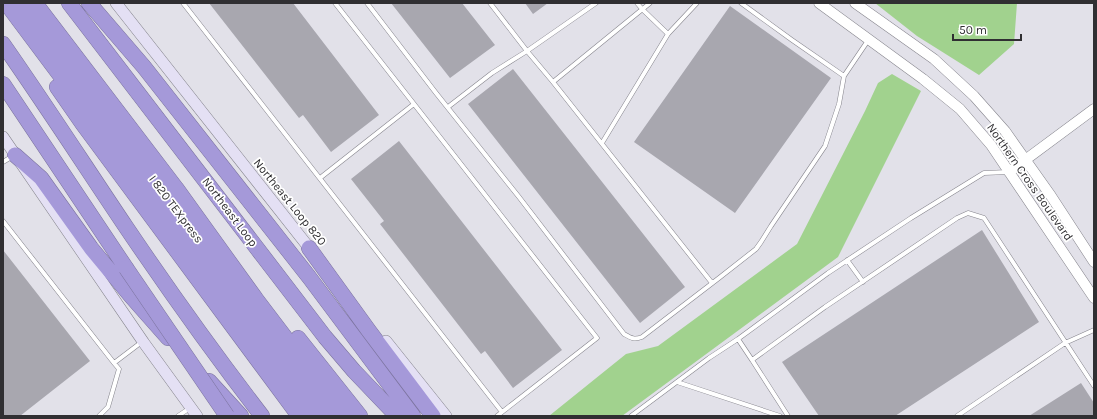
<svg xmlns="http://www.w3.org/2000/svg" width="1097" height="419" viewBox="0 0 1097 419" font-family="Karla,sans-serif">
<rect width="100%" height="100%" fill="#e2e1e9"/>
<path fill="#a1d28e" d="M875,3H1017L1014,44L979,75L917,36Z
M892,74L921,91L838,257L622,416H549L626,354L658,346L797,244L865,111L878,83Z"/>
<path fill="#a8a7af" d="M209,3H293L379,115L331,152L303,115L299,118Z
M391,3H462L495,45L450,78Z
M525,3H548L533,14Z
M730,6L831,78L735,213L634,142Z
M513,69L685,287L640,323L468,104Z
M399,141L562,350L513,388L485,351L481,354L380,224L384,221L351,179Z
M982,230L1039,322L895,416H819L782,362Z
M3,250L90,361L20,416H3Z
M1081,383L1094,403V416H1029Z"/>
<g fill="none" stroke-linecap="round" stroke-linejoin="round">
<defs>
<path id="service" d="M183,3L502,412
M335,3L597,338L497,416
M367,3L436,93L519,197L624,334C631,338 634,340 642,337L719,278L756,249L761,242L771,226L825,146L839,104L844,76L869,39
M596,3L527,51L553,82L712,283
M637,3L642,9L668,34
M741,3L792,40L844,76
M553,82L650,3
M448,107L492,73L527,51L490,3
M602,143L668,34L697,3
M3,162L13,156
M320,178L414,104
M3,221L114,363
M847,260L863,282
M738,339L752,360L825,307L957,218L968,213L984,218L1094,386
M752,360L788,416
M677,382L780,416
M99,416L108,407L119,369L114,363L143,341
M178,416L190,408
M631,416L709,358L738,339L828,273L911,218L984,173L1008,172
M957,416L1065,343L1094,330"/>
<path id="tertiary" d="M819,3L923,79L960,109L991,145L1094,298
M855,3L934,59L974,96L1005,131L1051,196L1094,262
M1009,172L1094,109"/>
<path id="secondary" d="M116,3L314,254
M3,137L144,343L197,416
M386,341L446,416"/>
<path id="motorway" d="M6,3L315,416
M21,3L162,189L330,416
M35,3L176,188L256,299L345,416
M69,3L325,337L354,371L397,416
M89,3L144,67L309,277L413,416
M3,44C45,104 85,166 126,227C170,292 215,355 262,416
M3,84L126,268
M57,87L82,123L299,416
M15,155L41,178L91,248L130,295L168,338
M309,248L369,331L433,416
M298,338L360,416
M209,381L241,416"/>
</defs>
<use href="#service" stroke="#86858d" stroke-width="5"/>
<use href="#tertiary" stroke="#86858d" stroke-width="11"/>
<use href="#secondary" stroke="#86858d" stroke-width="12"/>
<use href="#motorway" stroke="#7c749f" stroke-width="16"/>
<use href="#service" stroke="#fff" stroke-width="4"/>
<use href="#tertiary" stroke="#fff" stroke-width="10"/>
<use href="#secondary" stroke="#e4e0f4" stroke-width="11"/>
<use href="#motorway" stroke="#a599d9" stroke-width="15"/>
<defs>
<path id="motorway-bridge" d="M126,268L227,416"/>
</defs>
<use href="#motorway-bridge" stroke="#7c749f" stroke-width="16" stroke-linecap="butt"/>
<use href="#motorway-bridge" stroke="#a599d9" stroke-width="15"/>
</g>
<g text-anchor="middle" stroke-width="3.5" stroke-linejoin="round" paint-order="stroke">
<g font-size="12" fill="#302f32" stroke="#fff">
<text transform="translate(1030 182) rotate(55)" y="4">Northern Cross Boulevard</text>
<text transform="translate(290 202) rotate(51)" y="4">Northeast Loop 820</text>
<text transform="translate(176 209) rotate(53)" y="4">I 820 TEXpress</text>
<text transform="translate(230 212) rotate(53)" y="4">Northeast Loop</text>
</g>
</g>
<rect width="1097" height="419" fill="none" stroke="#302f32" stroke-width="8"/>
<path d="M953 34v6h68v-6" fill="none" stroke="#302f32" stroke-width="2"/>
<text x="959" y="34" font-size="12" fill="#302f32" stroke="#ffffff" stroke-width="3" paint-order="stroke">50 m</text>
</svg>
